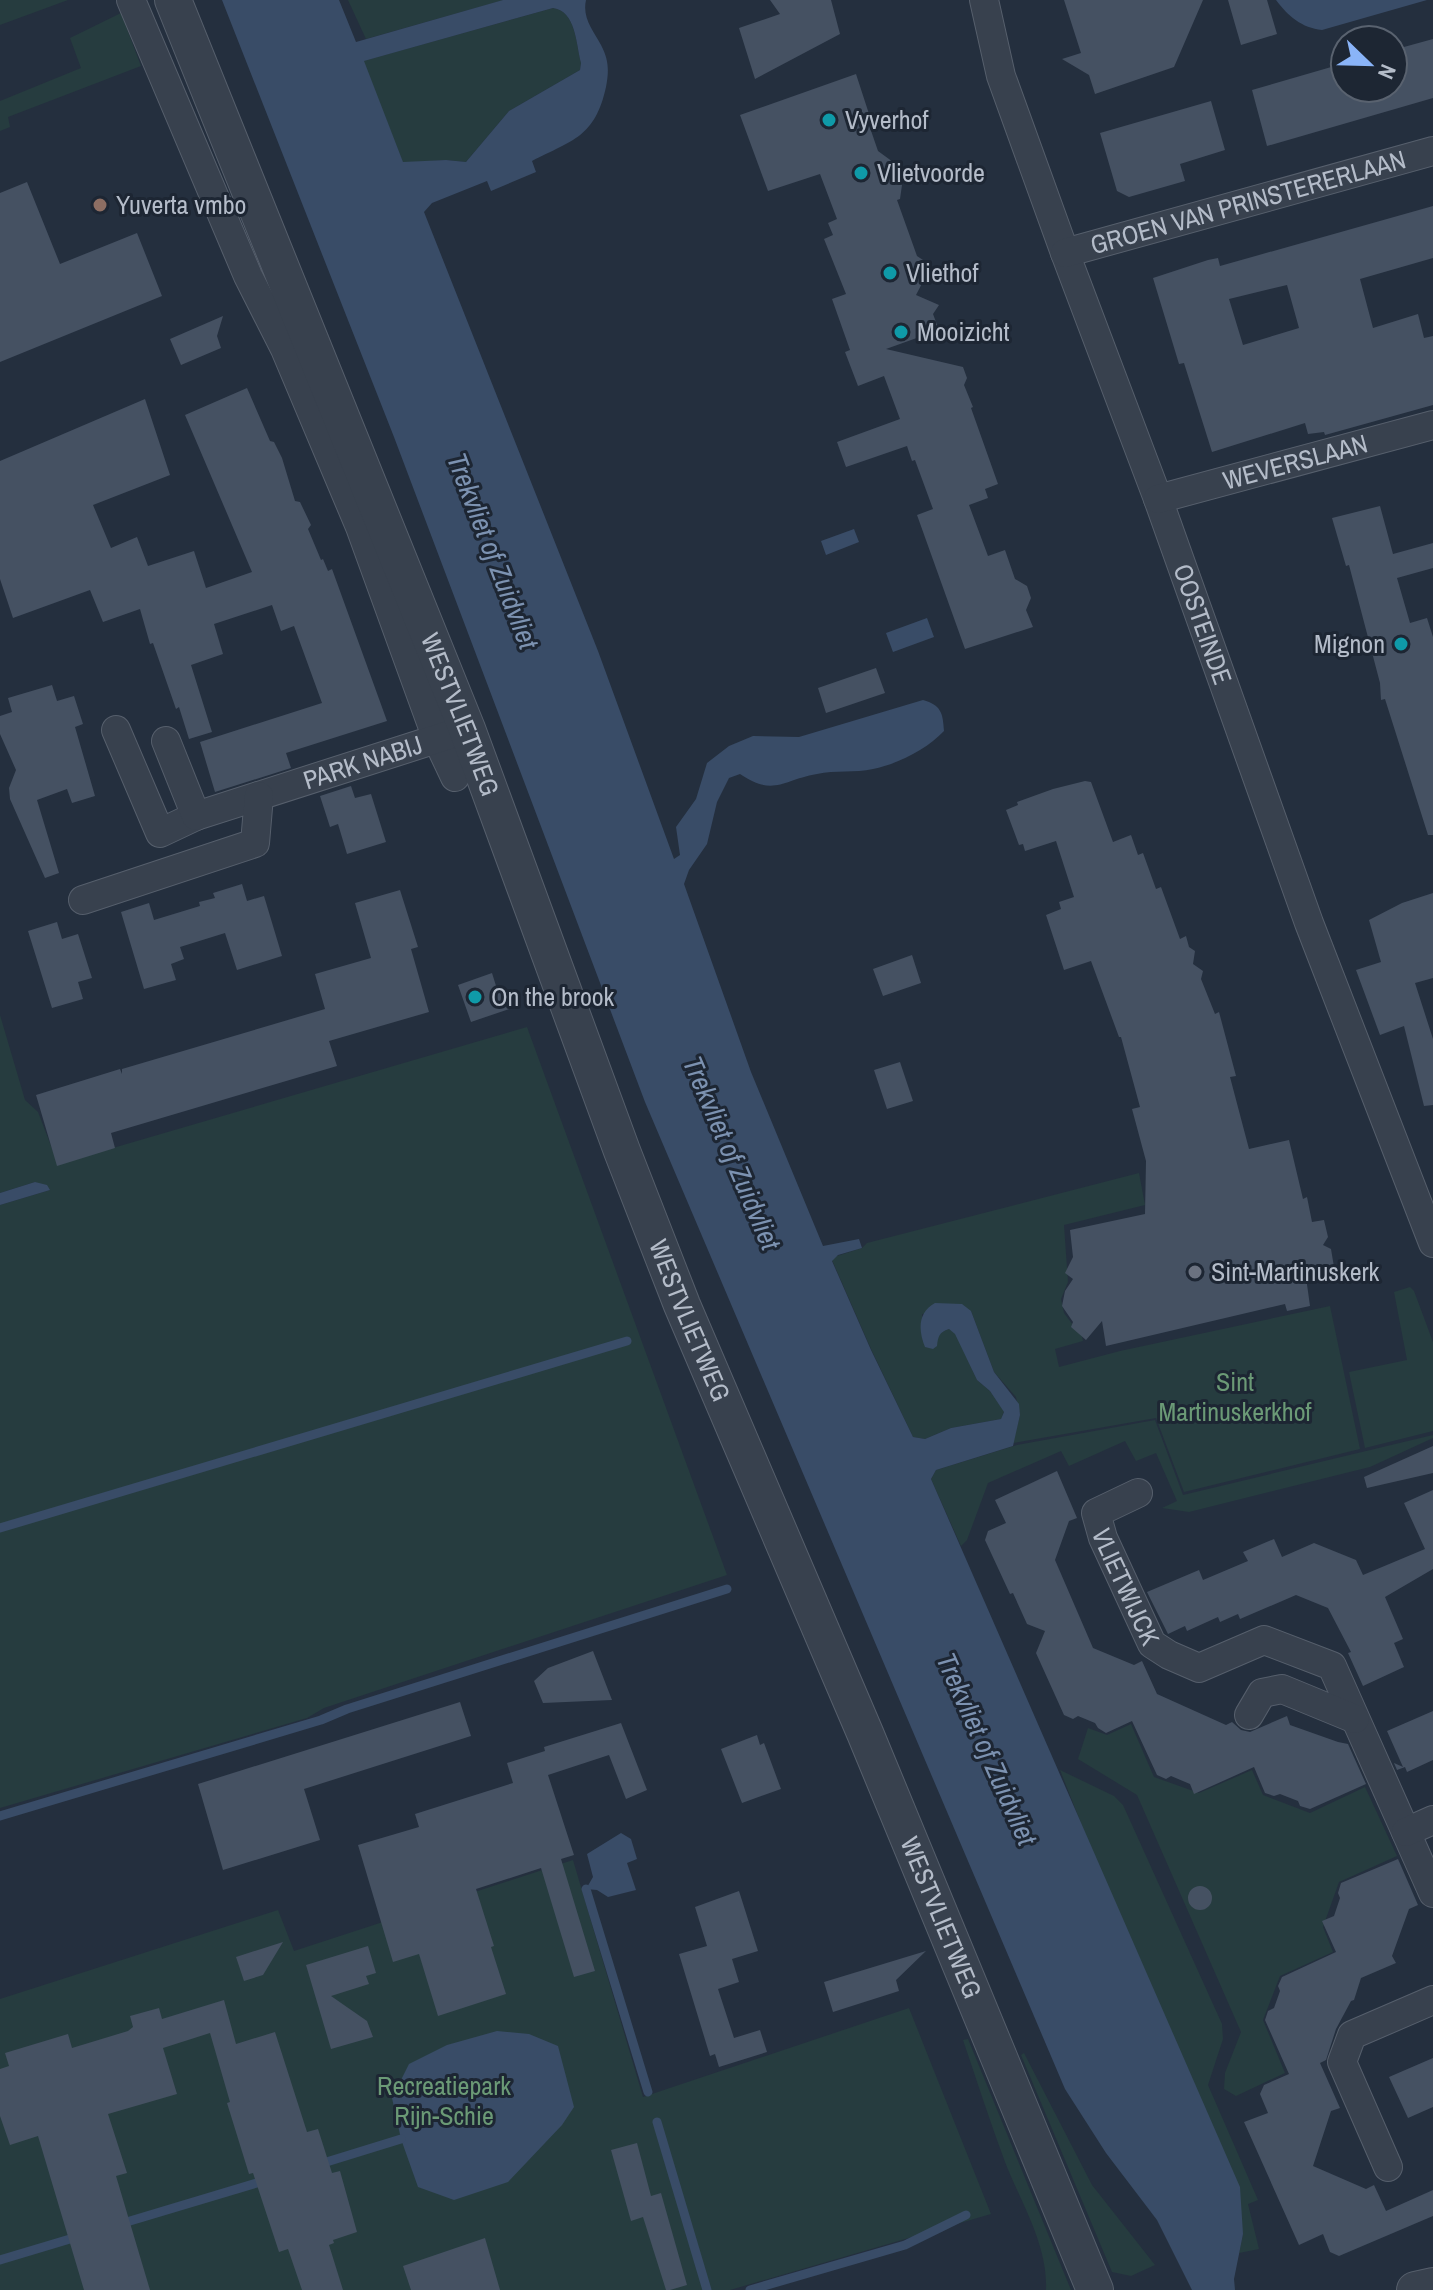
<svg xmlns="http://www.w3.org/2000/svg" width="1433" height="2290" viewBox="0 0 1433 2290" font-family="'Archivo Narrow',sans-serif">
<rect width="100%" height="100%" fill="#242f3e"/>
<path fill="#263c3f" d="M0,0H68L0,25Z
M348,0H504L366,39Z
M553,8C576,11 576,44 581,63L580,70L509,111L466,162L446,160L403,163L363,61Z
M121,13L141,66L8,117L10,127L0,131V101L81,68L70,38Z
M0,1015L25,1100L38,1112L58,1164L527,1027L727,1575L324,1708L307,1718L0,1808V1205L50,1190L35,1182L0,1193Z
M1139,1173L1145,1205L1064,1225L1068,1282L1061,1299L1064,1313L1073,1325L1080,1328L1083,1341L1055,1349L1059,1367L1120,1351L1330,1306L1360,1449L1184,1492L1156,1418L1013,1443L1020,1415L1016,1397L994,1372L971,1311L922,1314L923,1342C934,1338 940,1332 949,1329L956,1334L977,1380L990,1391L1004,1411L1001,1419L951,1428L925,1439L913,1437L871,1349L832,1260L834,1257L862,1248L867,1243Z
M1410,1287L1414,1291L1433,1342V1431L1365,1448L1349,1372L1407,1360L1394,1292Z
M1155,1420L1183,1495L1433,1435V1438L1370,1467L1189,1512L1162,1508L1177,1501L1156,1453L1136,1461L1125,1441L1069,1466L1061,1451L988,1483L967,1540L961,1546L931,1479L936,1470L1017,1445Z
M1131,1724L1154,1777L1199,1793L1252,1770L1263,1795L1310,1813L1365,1787L1397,1856L1339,1882L1323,1927L1333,1952L1280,1976L1263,2020L1285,2073L1236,2096L1224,2089L1225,2073L1241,2032L1137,1795L1078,1759L1088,1728L1107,1735Z
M1060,1770L1114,1796L1123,1805L1222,2024L1223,2039L1208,2085L1258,2200L1248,2204L1259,2249L1239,2253L1243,2234Z
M573,1860L643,2097L909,2008L991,2214L730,2290H0V1999L278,1910L294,1951Z
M968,2039L1071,2290H1046C1048,2245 1021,2203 1005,2162C990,2122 977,2081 963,2040Z
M1024,2053L1092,2185L1155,2265L1131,2276L1112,2272L1021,2055Z"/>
<path fill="#394c67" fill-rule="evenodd" d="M222,0H339L356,42L503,0H586C582,18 593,30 601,45C609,60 609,71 606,87C595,137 573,140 532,161L536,172L491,191L487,181L432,203L424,212L598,651L674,859L680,855L676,827L696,799L707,763L729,746L753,736L799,737L923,700C941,705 943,713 944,731C927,749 898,764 873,769C855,773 835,770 817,774C782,780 774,797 740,774L729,778L717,802L707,844L689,870L684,884L751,1072L823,1246L859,1239L862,1248L838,1255L832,1261L871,1350L913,1437L925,1439L951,1428L1001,1419L1004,1412L990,1391L977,1380L955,1334L949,1329C939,1332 938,1337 937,1346L933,1349L925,1347C918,1330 918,1312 935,1303L962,1304L971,1311L994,1372L1019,1404L1020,1415L1013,1446L936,1470L931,1479L1240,2187L1243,2234L1234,2279L1235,2290H1192L1157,2220L1106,2153L1065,2089L645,1102L394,437ZM553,8C576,11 576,44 581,63L580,70L509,111L466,162L446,160L403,162L364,61Z
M1276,0H1427L1322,30C1302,28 1288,16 1276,0Z
M854,529L859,542L826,555L821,541Z
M927,618L934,637L893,652L886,633Z
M35,1182L47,1185L50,1190L0,1205V1193Z
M621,1833L631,1839L637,1859L627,1863L636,1890L608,1897L597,1890L586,1889L593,1877L587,1854Z
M497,2031L529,2034L558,2046L574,2107L562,2125L508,2182L454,2200L418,2187L401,2139L392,2098L409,2064L447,2045Z"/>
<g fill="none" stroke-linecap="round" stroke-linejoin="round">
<path stroke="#394c67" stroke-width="9" d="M0,1528L627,1341
M0,1816L321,1720L347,1709L727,1589
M586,1889L648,2092
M657,2122L707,2290
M320,2164L401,2139
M120,2224L267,2180
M0,2260L80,2236
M750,2290L905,2245L966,2215"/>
</g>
<path fill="#455162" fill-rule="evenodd" d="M770,0H831L840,34L755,79L739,28L780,14Z
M1064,0H1203L1174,67L1095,94L1089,75L1062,59L1081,53Z
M1228,0H1267L1277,34L1241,45Z
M1433,39V98L1267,146L1252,90L1345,63V88H1393V50Z
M856,74L870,117L867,119L878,151L893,162L894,177L902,185L900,199L897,200L917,256L926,262L929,270L916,295L939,305L933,314L939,330L886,349L963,367L967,378L964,385L973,407L971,408L998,484L985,489L988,498L969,505L988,556L1005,550L1015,579L1027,586L1031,598L1026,610L1033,627L965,649L917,515L933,509L915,460L912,461L907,446L846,467L837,442L900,419L884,376L858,386L845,352L850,350L832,299L846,294L824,239L833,235L828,223L837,219L820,174L768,191L740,115Z
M1211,101L1225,150L1180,164L1185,181L1129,197L1117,191L1100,133Z
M27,182L60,264L137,233L162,296L0,362V193Z
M1433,206V258L1360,279L1373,328L1418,314L1424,338L1433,336V405L1325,435L1324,432L1308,434L1305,423L1212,452L1184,363L1179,364L1153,278L1208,260L1218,258L1220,266ZM1287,285L1299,328L1243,345L1229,299Z
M223,316L217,336L221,348L181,365L170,339Z
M247,388L270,441L274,442L282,458L295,501L300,502L311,525L308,529L321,560L323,559L328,571L332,569L387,721L286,753L291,768L215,792L200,742L322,703L294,626L281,631L272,605L214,624L223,654L191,665L212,732L189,739L179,707L176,709L153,643L150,644L140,609L103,622L90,590L13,618L0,579V461L145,399L170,475L93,505L111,548L137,537L148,566L194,551L206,588L252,572L185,415Z
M1380,506L1393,554L1433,543V568L1397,578L1410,623L1427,618L1433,637V835H1428L1385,699L1381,700L1380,683L1349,565L1346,566L1332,518Z
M876,668L885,693L826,713L818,688Z
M52,685L57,701L74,696L83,724L75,727L95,796L72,803L67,789L37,800L59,873L45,878L10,799L9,788L16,770L0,734V716L12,712L8,698Z
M1085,781L1091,782L1113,842L1131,835L1138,855L1143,853L1156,889L1161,887L1180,939L1186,936L1189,947L1195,951L1193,964L1203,971L1201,979L1215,1014L1219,1012L1236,1076L1230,1077L1249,1149L1289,1140L1303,1199L1307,1197L1312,1222L1324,1220L1328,1237L1323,1245L1331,1249L1334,1267L1326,1270L1324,1282L1305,1270L1310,1306L1287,1311L1285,1304L1106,1346L1102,1321L1086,1340L1071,1327L1073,1322L1062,1306L1065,1291L1073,1279L1065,1273L1073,1257L1070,1230L1145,1214L1146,1161L1132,1109L1140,1107L1121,1037H1119L1091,961L1064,970L1046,915L1061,909L1059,902L1074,897L1056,841L1025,851L1023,844L1019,845L1006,810L1018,805L1017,802L1053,789Z
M351,786L355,798L371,794L386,842L347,854L338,824L330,827L320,796Z
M242,884L247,901L264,896L282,956L237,970L225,933L180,947L184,959L171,964L176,980L144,989L121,912L149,903L154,920L200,906L199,902L215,898L213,893Z
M400,890L418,947L411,949L429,1012L329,1041L337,1066L111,1133L115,1148L57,1166L36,1095L120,1069L122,1074V1069L325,1009L315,974L371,958L355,903Z
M1433,893V978L1415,983L1433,1039V1105L1424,1106L1404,1026L1380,1035L1356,970L1381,962L1369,920L1402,903Z
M57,922L62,939L78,934L92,978L78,982L83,999L52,1008L28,931Z
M912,955L921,983L883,996L873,969Z
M492,973L497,989L515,1007L471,1022L458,985Z
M900,1062L913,1101L887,1109L874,1070Z
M1433,1446V1473L1367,1488L1364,1477Z
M1057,1471L1077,1518L1069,1521L1055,1560L1093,1648L1134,1665L1142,1661L1157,1694L1226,1725L1232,1722L1241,1730L1250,1732L1287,1716L1290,1725L1338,1742L1348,1744L1366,1784L1310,1809L1300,1806L1298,1801L1280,1794L1274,1796L1265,1793L1254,1767L1194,1794L1190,1784L1171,1776L1166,1779L1157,1775L1132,1721L1106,1733L1098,1728L1095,1723L1078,1716L1073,1719L1064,1715L1036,1653L1045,1631L1027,1624L1013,1593L1010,1594L985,1540L988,1531L1006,1523L995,1500Z
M1433,1490V1569L1385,1597L1403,1639L1394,1643L1404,1667L1363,1686L1348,1653L1351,1652L1328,1608L1296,1595L1240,1619L1238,1614L1220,1622L1218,1617L1187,1631L1185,1626L1168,1634L1147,1592L1199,1570L1203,1580L1248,1561L1243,1552L1274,1539L1282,1557L1314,1543L1356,1560L1363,1575L1425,1549L1404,1503Z
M593,1651L612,1700L543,1703L534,1681L548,1668Z
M460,1702L471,1736L304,1789L320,1840L223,1870L198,1784Z
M1433,1711V1760L1407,1772L1405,1767L1397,1770L1394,1763L1403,1767L1387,1731Z
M621,1723L647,1790L626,1799L609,1755L548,1775L574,1855L561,1859L595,1971L574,1977L541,1868L476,1889L494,1946L491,1947L506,1994L438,2016L419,1954L393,1962L358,1845L419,1827L415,1814L513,1783L507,1763L545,1751L544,1747Z
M757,1735L760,1745L764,1743L781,1789L742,1803L721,1749Z
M1398,1859L1418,1905L1409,1909L1392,1956L1396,1963L1361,1978L1354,2000L1351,2001L1336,2029L1326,2060L1320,2063L1340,2108L1331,2111L1313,2166L1366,2189L1374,2185L1386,2211L1433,2190V2216L1339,2256L1330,2252L1323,2234L1299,2245L1244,2122L1268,2113L1260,2094L1264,2085L1289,2074L1265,2020L1268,2011L1274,2008L1280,1991L1278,1986L1282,1977L1336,1952L1322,1921L1334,1916L1340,1898L1338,1893L1341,1883Z
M1188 1898a12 12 0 1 1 24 0a12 12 0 1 1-24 0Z
M739,1891L758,1951L732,1959L739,1982L718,1989L734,2038L760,2030L767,2052L719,2067L715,2054L710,2056L679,1954L707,1946L695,1907Z
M283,1942L263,1975L244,1981L236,1957Z
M368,1946L376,1973L366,1976L369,1984L331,1996L367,2021L373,2037L331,2049L306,1965Z
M926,1951L896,1980L899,1991L833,2012L824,1982Z
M224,2000L236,2044L275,2032L307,2132L318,2129L332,2173L340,2171L357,2232L333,2240L334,2243L329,2245L343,2290H302L288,2249L279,2252L253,2173L249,2174L227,2103L230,2102L210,2033L163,2048L177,2094L108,2114L127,2173L116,2176L150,2290H84L38,2136L10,2145L0,2116V2069L9,2066L5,2053L68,2034L72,2048L128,2031L133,2027L130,2016L159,2008L162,2019Z
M1433,2058V2107L1408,2118L1389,2077Z
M637,2143L651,2196L661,2193L687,2285L670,2290H666L643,2217L631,2221L611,2150Z
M485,2238L500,2290H411L403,2266Z"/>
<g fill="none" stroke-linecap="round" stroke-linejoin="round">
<defs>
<g id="minor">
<path d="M131,0L248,276L285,349L360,527L437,739L455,777"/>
<path id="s1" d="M984,0L1001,76L1065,253L1158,499L1309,923L1433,1243"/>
<path id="s2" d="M1065,253L1433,151"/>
<path id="s3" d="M1158,499L1433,425"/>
<path d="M116,730L160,833L196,816"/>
<path id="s4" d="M166,741L196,816L455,733"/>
<path d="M83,900L255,843L259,796"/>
<path id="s5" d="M1138,1493L1096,1513L1103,1538L1152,1644L1169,1655L1199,1668L1264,1640L1332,1666L1433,1893"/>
<path d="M1249,1715L1262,1693L1282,1689L1355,1719"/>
<path d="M1406,1832L1433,1820"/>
<path d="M1388,2167L1342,2062L1352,2035L1433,2000"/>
</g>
<g id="tertiary">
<path id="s6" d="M173,0L467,729L622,1151L682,1305L865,1733L1095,2290"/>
<path d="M1415,2290L1433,2286"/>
</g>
</defs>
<use href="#minor" stroke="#565f6c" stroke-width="30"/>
<use href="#tertiary" stroke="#565f6c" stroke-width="38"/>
<use href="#minor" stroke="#38414e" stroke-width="28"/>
<use href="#tertiary" stroke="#38414e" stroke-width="36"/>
</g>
<g fill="#0f9aa8" stroke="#1d2633" stroke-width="3">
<circle cx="829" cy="120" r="8"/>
<circle cx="861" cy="173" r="8"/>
<circle cx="890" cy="273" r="8"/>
<circle cx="901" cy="332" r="8"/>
<circle cx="1401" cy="644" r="8"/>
<circle cx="475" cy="997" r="8"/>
</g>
<circle fill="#8d6e63" stroke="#1d2633" stroke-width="3" cx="100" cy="205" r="8"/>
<circle fill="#6b7280" stroke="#1d2633" stroke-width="3" cx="1195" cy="1272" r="8"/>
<g text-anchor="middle" stroke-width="6" stroke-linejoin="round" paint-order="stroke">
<g font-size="26" fill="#b4bcc9" stroke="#1d2633" text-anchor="start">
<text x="845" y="129">Vyverhof</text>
<text x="877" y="182">Vlietvoorde</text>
<text x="116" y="214">Yuverta vmbo</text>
<text x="906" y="282">Vliethof</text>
<text x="917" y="341">Mooizicht</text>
<text x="1385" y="653" text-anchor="end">Mignon</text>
<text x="491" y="1006">On the brook</text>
<text x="1211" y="1281">Sint-Martinuskerk</text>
</g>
<g font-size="26" fill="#b4bcc9" stroke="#1d2633">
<text dy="9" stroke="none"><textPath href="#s2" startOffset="190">GROEN VAN PRINSTERERLAAN</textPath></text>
<text dy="9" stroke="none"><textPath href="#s3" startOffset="142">WEVERSLAAN</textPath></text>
<text dy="9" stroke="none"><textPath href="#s1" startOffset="662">OOSTEINDE</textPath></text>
<text dy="9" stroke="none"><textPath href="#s6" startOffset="770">WESTVLIETWEG</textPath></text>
<text dy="9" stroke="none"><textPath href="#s4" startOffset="256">PARK NABIJ</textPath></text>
<text dy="9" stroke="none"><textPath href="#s6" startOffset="1418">WESTVLIETWEG</textPath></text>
<text dy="9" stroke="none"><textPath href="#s5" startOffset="126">VLIETWIJCK</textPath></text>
<text dy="9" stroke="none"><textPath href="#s6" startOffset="2066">WESTVLIETWEG</textPath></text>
</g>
<g font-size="26" fill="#6b9a76" stroke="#1d2633">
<text x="1235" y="1391">Sint<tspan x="1235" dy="30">Martinuskerkhof</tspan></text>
<text x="444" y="2095">Recreatiepark<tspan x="444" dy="30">Rijn-Schie</tspan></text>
</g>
<g font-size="28" font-style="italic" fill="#7c92b1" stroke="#1d2633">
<text transform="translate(493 551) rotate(69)" y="10">Trekvliet of Zuidvliet</text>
<text transform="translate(732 1153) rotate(67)" y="10">Trekvliet of Zuidvliet</text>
<text transform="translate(987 1749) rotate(66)" y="10">Trekvliet of Zuidvliet</text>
</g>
</g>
<g transform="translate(1369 64) rotate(113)"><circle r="38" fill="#1d2633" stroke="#59626f" stroke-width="2"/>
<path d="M0-6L14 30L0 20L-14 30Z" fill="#8ab4f8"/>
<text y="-12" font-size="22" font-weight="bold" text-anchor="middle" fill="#b4bcc9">N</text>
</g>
</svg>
